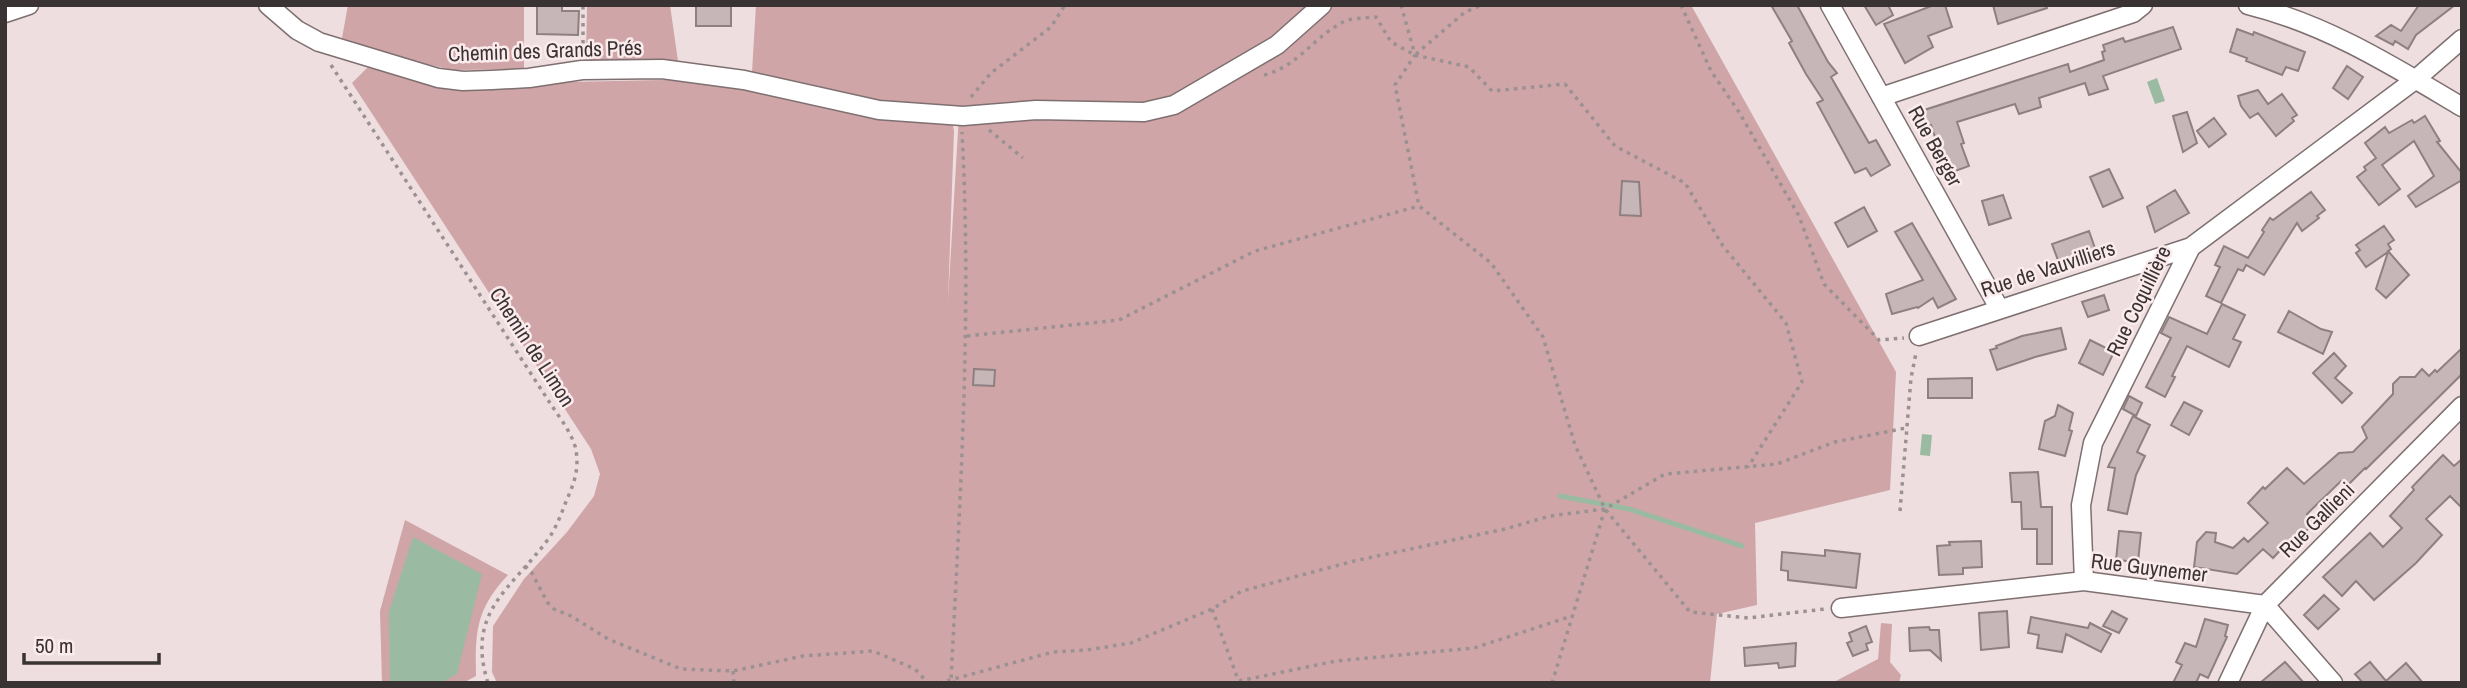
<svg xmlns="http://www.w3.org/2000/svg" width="2467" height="688" viewBox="0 0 2467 688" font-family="'Archivo Narrow',sans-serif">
<rect width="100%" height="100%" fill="#eededf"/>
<path fill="#cfa5a8" d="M348,5H524V69L453,70L403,59L342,38Z
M587,5H670L678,61L586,60Z
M756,5H1691L1896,372L1890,490L1755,523L1757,605L1717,614L1710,683H497L492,672L493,626L524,579L567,532L594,496L600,474L591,449L352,83L370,65L472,84L711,79L851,113L952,120L954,131L948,301L959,114L795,89L752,72Z
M405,520L508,575C476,609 475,632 476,676L463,683H382L380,611Z
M1881,623L1892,624L1890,662L1901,675L1899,683H1832L1878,659Z"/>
<path fill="#9abba1" d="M2157,78L2165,101L2155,104L2147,82Z
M1922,434L1932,435L1930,456L1920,455Z
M413,537L482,574L457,674L441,683H390L389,612Z"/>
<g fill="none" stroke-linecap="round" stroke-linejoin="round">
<path stroke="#9abba1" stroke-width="5" d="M1560,496L1629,509L1742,546"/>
</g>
<path fill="#c6b6b7" stroke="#8e7f80" stroke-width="2" d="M537,5H562V11H579L578,35L537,34Z
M696,5H731V26H696Z
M1771,5H1797L1828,62L1837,73L1831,77L1869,143L1876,140L1890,165L1871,176L1866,168L1855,173L1817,103L1823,100L1806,74L1789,43L1792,41Z
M1864,5H1888L1893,15L1876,25Z
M1934,5H1945L1952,27L1928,36L1933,47L1905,63L1884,24Z
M1993,5H2046L2047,8L1998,24Z
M2419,5H2455L2416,35L2408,49L2395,41L2393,45L2376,36L2391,25L2401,31Z
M2173,27L2181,49L2103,76L2108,89L2089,95L2085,83L2039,98L2041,107L2019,114L2015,104L1957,122L1964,143L1961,144L1969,166L1947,174L1931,125L1924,127L1918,112L2068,64L2070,72L2104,60L2102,52L2105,51L2103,45L2123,38L2125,42Z
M2237,29L2253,35L2254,32L2305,52L2298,71L2286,67L2282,75L2246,61L2247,58L2230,52Z
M2347,66L2363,77L2348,99L2333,88Z
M2258,90L2268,104L2282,94L2297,115L2292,118L2294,121L2276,136L2258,113L2250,118L2241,106L2238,96Z
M2187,112L2197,143L2183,152L2173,116Z
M2425,116L2440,141L2437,142L2462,173V180L2416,207L2408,196L2434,176L2414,141L2382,165L2400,189L2379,205L2357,177L2366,170L2364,167L2376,158L2365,143L2385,127L2389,133L2412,120L2414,123Z
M2214,118L2226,134L2209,147L2197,131Z
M2109,169L2123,198L2103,207L2090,177Z
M1622,181L1639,182L1641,216L1620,215Z
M2175,190L2189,213L2155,232L2147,207Z
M2311,192L2325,210L2317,216L2319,218L2302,231L2297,223L2264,275L2246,265L2243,271L2238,269L2221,303L2206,296L2220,267L2215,265L2224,246L2248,258L2264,232L2262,230L2270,218L2273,220Z
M2003,195L2011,218L1989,225L1982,201Z
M1864,207L1877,231L1848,247L1835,223Z
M1912,223L1956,299L1938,308L1933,298L1918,308L1917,307L1892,314L1886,294L1923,280L1895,232Z
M2384,226L2394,240L2388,244L2391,249L2388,251L2409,275L2386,298L2376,289L2388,252L2366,267L2356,253L2360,250L2356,245Z
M2089,231L2096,251L2059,263L2052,244Z
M2104,295L2109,310L2088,317L2082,302Z
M2222,304L2245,315L2233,339L2241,342L2229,367L2187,346L2172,376L2175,377L2165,397L2146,387L2171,338L2161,333L2169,317L2207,334Z
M2289,311L2321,329L2332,332L2323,354L2278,332Z
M2061,328L2066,349L2035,357L1997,370L1990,350L1997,348L1996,346L2022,336Z
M2090,340L2114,352L2103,375L2079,363Z
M2462,348V374L2366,469L2365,468L2347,486L2341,481L2307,514L2315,523L2297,539L2296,538L2287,543L2273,558L2263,549L2237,574L2194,567L2197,542L2206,532L2216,533L2215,542L2233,548L2244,538L2248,542L2268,523L2248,503L2263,487L2265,489L2287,468L2304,484L2339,453L2353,452L2367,438L2362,427L2393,394V384L2400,377H2415L2422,369L2429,376L2435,370L2437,372Z
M2334,353L2346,366L2335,378L2352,393L2342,403L2313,373Z
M974,369L995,370L994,386L973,385Z
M1972,378V398H1928V379Z
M2129,396L2142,403L2136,416L2123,409Z
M2184,402L2202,411L2189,435L2171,425Z
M2058,405L2073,413L2069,430L2072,431L2065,456L2039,449L2045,421L2055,416Z
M2133,416L2150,425L2137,452L2145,456L2136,475L2127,514L2108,510L2115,468L2108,467Z
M2443,455L2454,466L2462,459V508L2450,496L2426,519L2442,535L2416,563L2374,600L2356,581L2342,596L2323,577L2370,533L2383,547L2402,528L2390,516L2414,490L2412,487Z
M2038,472L2041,507H2052V564H2037V529H2022L2021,502H2012L2010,473Z
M2119,531L2141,533L2138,562L2116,560Z
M1981,541L1982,567L1963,568V574L1939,575L1937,546L1950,545L1949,542Z
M1825,550L1860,554L1856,588L1788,580V571L1781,570L1782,552L1825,556Z
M2324,595L2339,609L2318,629L2304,615Z
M2007,611L2009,647L1981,650L1979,613Z
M2112,611L2127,619L2119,633L2103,626Z
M2031,617L2088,628L2090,623L2111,634L2101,652L2066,634L2062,652L2037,648L2039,635L2028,633Z
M2205,619L2228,625L2225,636L2227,637L2208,678L2200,674L2196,683H2173L2182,665L2176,662L2185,643L2196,647Z
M1866,626L1872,642L1866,644L1868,650L1853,656L1847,643L1852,641L1849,633Z
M1929,627L1930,630H1939L1941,660L1930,650L1910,651L1909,628Z
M1796,643L1795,666L1779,668L1778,663L1745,666L1744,648Z
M2285,662L2304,683H2260Z
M2370,662L2386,681L2406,663L2423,683H2363L2355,674Z"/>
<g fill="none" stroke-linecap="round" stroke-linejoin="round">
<defs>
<path id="minor" d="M268,5L297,30L319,42L438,78L463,81L492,80L529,78L582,70L662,69L744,80L879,110L963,116L1036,110L1144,112L1174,105L1277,45L1322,5
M1830,5L1999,308
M2248,5C2326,24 2393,66 2462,107
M5,13L29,5
M1881,97L2133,13L2143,5
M1919,336L2191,247
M2084,581L2081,505L2093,443L2191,247L2416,79L2462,39
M1841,608L2084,581L2265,605L2333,683
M2228,683L2265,605L2462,406"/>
</defs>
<use href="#minor" stroke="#7e6f70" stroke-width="21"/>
<path stroke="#9c9192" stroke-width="3.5" stroke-dasharray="3.5 5" stroke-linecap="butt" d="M1401,5L1415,55L1395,85L1419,206L1491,263L1543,337L1575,445L1605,509L1690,612L1748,618L1825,609
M1681,5L1711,71L1739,112L1799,216L1824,284L1879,340L1904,338
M583,52V5
M1415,55L1469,67L1492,91L1565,84L1615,146L1685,183L1723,246L1786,323L1802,382L1748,467
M331,65L548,400C557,414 570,430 575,446C580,465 575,482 567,499C562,512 557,526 549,538C512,589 465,611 488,683
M1264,75C1297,67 1314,37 1343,22C1351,18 1366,18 1376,17L1391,42L1415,55L1465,12L1482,5
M971,97L991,73L1051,27L1065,5
M989,130L1023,158
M967,336L1119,320L1255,251L1419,206
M1900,511L1911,378L1916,353
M525,566L532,573L547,602L554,609L571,616L608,639L681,669L733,671L803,656L873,651L915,669L928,683
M1212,609L1239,682
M733,671L734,683
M1239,681L1336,661L1474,648L1572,616
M939,683L1053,652L1087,650L1131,643L1212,609L1242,591L1354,561L1505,529L1550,516L1605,509L1665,474L1777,464L1835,442L1906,428
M956,683L951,681C960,498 972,315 962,132
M1552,683L1605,509"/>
<use href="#minor" stroke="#fff" stroke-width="18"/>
</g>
<g text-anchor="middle" stroke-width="5" stroke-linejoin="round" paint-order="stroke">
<g font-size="21" fill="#3a3334" stroke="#fcebec">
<text transform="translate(545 51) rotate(-2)" y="7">Chemin des Grands Prés</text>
<text transform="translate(1935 146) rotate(61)" y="7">Rue Berger</text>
<text transform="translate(2048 269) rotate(-18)" y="7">Rue de Vauvilliers</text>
<text transform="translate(2139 301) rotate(-64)" y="7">Rue Coquillière</text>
<text transform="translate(532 347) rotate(57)" y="7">Chemin de Limon</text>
<text transform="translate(2317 520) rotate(-45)" y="7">Rue Gallieni</text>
<text transform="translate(2149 568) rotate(7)" y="7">Rue Guynemer</text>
</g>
</g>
<rect width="2467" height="688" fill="none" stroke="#3a3334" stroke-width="14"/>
<path d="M24 653v10h135v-10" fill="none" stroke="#3a3334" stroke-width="3.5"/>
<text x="35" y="653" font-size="21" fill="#3a3334" stroke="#fcebec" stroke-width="5" paint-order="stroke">50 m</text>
</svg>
